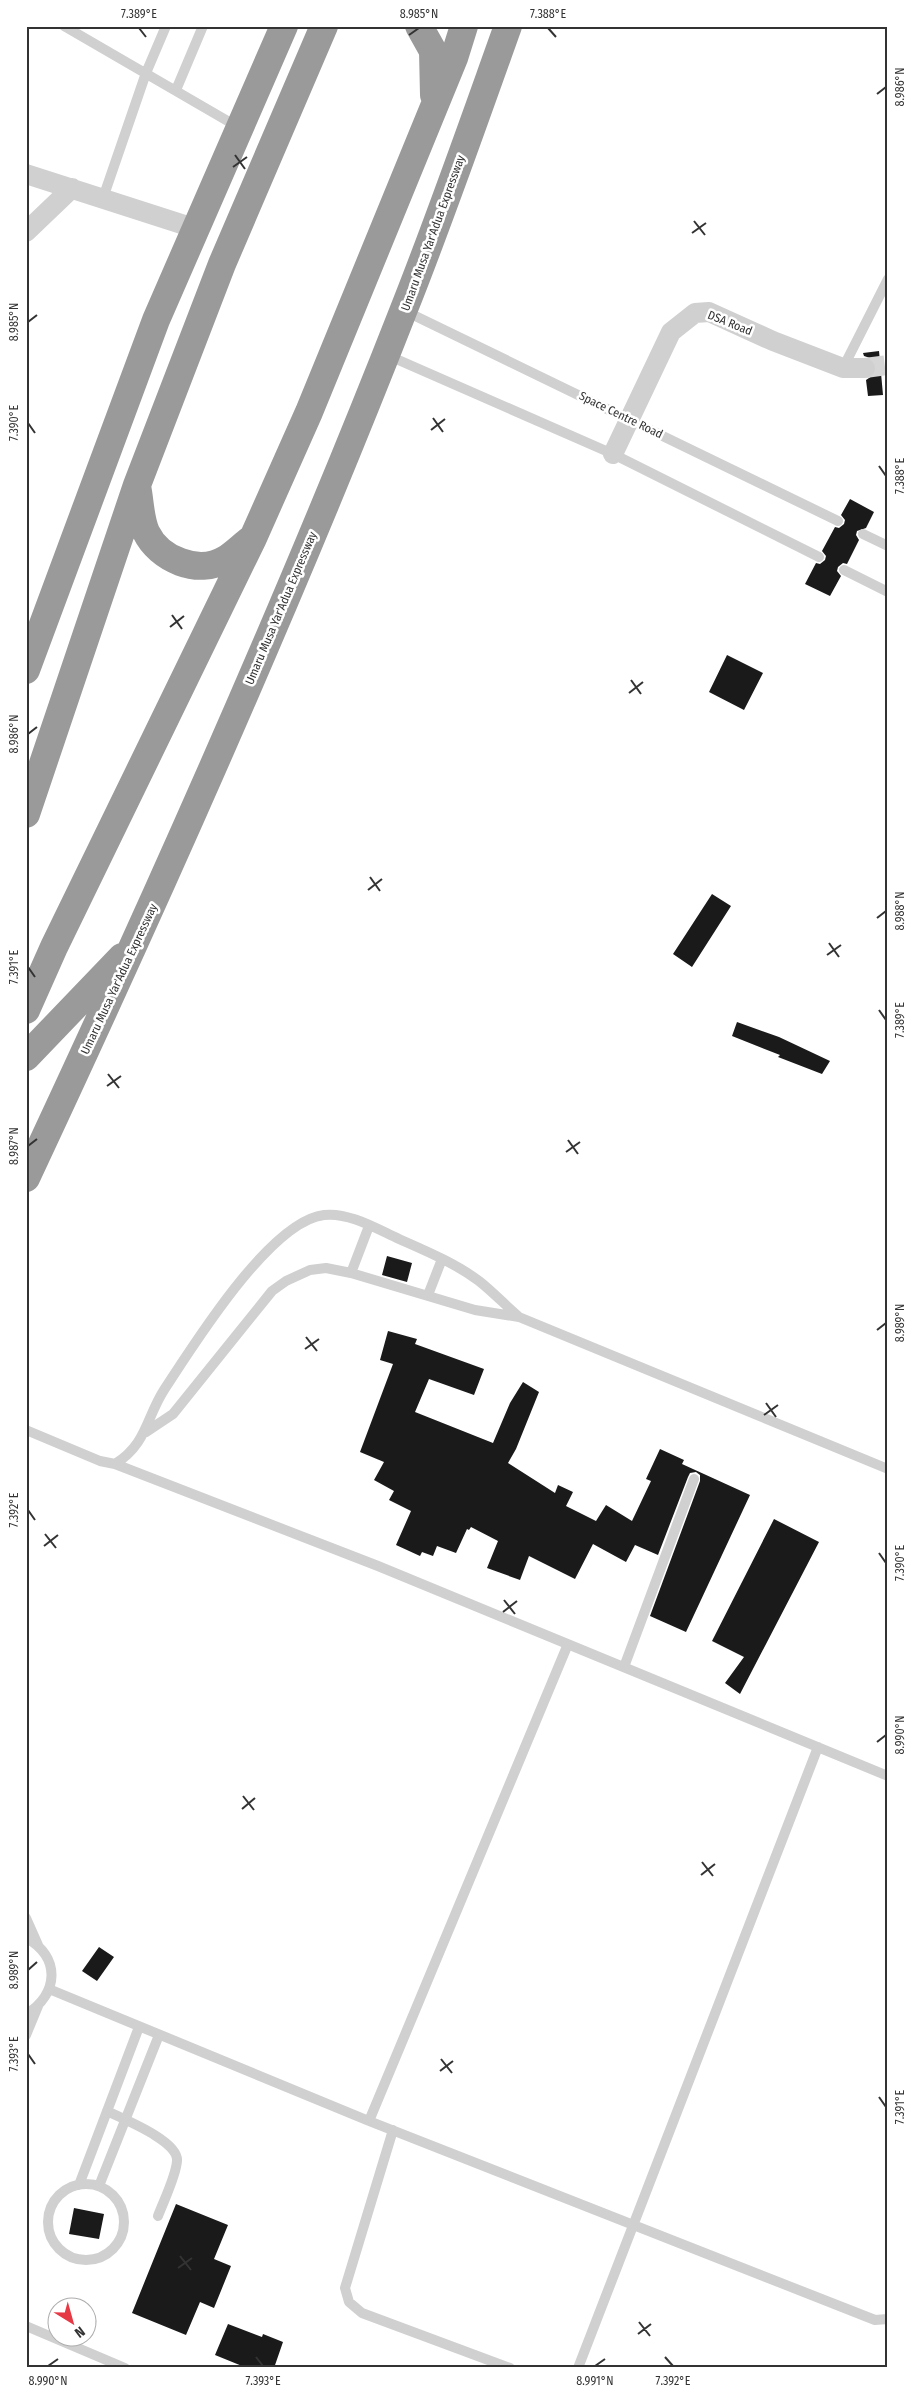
<svg xmlns="http://www.w3.org/2000/svg" width="914" height="2394" viewBox="0 0 914 2394" font-family="'Fira Sans Condensed',sans-serif">
<rect width="100%" height="100%" fill="#fff"/>
<path fill="#1a1a1a" d="M879,351L883,395L868,396L866,380L875,374L877,368L875,362L870,358L864,356L863,353Z
M850,499L874,512L866,528L857,531L856,535L859,540L847,564L843,563L838,567L837,571L841,576L830,596L805,584L816,563L820,564L825,560L826,556L822,551L835,527L839,528L844,524L845,520L841,515Z
M727,655L763,673L744,710L709,692Z
M712,894L731,906L692,967L673,954Z
M737,1022L779,1037L830,1061L822,1074L778,1057L780,1055L732,1036Z
M387,1256L412,1263L407,1282L382,1275Z
M388,1331L417,1339L415,1344L484,1369L474,1395L429,1379L415,1412L493,1443L510,1403L523,1382L539,1392L516,1449L508,1463L555,1493L558,1485L573,1492L566,1506L596,1521L606,1505L632,1521L651,1481L646,1479L660,1449L684,1460L682,1464L750,1495L686,1632L650,1616L700,1481V1475L696,1472L690,1473L688,1477L658,1555L635,1545L626,1562L593,1544L575,1579L529,1556L520,1580L487,1568L498,1541L471,1527L469,1530L467,1529L456,1553L437,1546L433,1556L422,1552L420,1556L396,1545L411,1511L389,1500L394,1491L374,1480L384,1462L360,1452L393,1364L380,1360Z
M774,1519L819,1542L740,1694L725,1683L744,1657L712,1641Z
M99,1947L114,1957L97,1981L82,1971Z
M176,2204L228,2225L214,2259L231,2266L214,2308L200,2302L186,2335L132,2313Z
M74,2208L104,2214L99,2239L69,2234Z
M228,2324L262,2337L263,2334L283,2342L274,2368H247L215,2355Z"/>
<g fill="none" stroke-linecap="round" stroke-linejoin="round">
<path stroke="#d6d6d6" stroke-width="20" stroke-dasharray="20 10" stroke-linecap="butt" d="M865,368L888,365"/>
<path stroke="#d0d0d0" stroke-width="10" d="M64,26L238,127
M176,90L203,26
M103,198L146,73L166,26
M405,311L838,521
M387,355L613,454L819,557
M843,368L888,279
M863,534L888,546
M844,570L888,592
M351,1273L369,1226
M428,1295L442,1259
M26,1430L100,1461L115,1464C147,1444 146,1418 164,1390C193,1346 270,1221 324,1215C349,1212 377,1229 399,1239C426,1251 455,1263 479,1281C493,1292 505,1305 518,1316
M146,1432L173,1414L272,1291L286,1281L310,1270L326,1268L351,1273L475,1310L519,1317L888,1469
M115,1464L378,1566L888,1776
M624,1667L694,1479
M26,1918L38,1945
M26,1938C61,1956 59,1995 26,2014
M49,1989L369,2121L875,2320L888,2319
M26,2035L38,2006
M107,2111C123,2119 179,2141 177,2161C176,2176 164,2200 158,2216
M369,2121L568,1644
M393,2130L345,2288L349,2302L362,2313L510,2368
M48 2222a38 38 0 1 1 76 0a38 38 0 1 1-76 0Z
M79,2185L139,2027
M99,2186L159,2035
M26,2326L125,2368
M578,2368L818,1747"/>
<path stroke="#d0d0d0" stroke-width="20" d="M26,174L197,229
M26,232L72,188
M613,454L671,332L695,313L709,312L773,341L843,368H865"/>
<path stroke="#9a9a9a" stroke-width="28" d="M419,26L433,51L434,95
M137,486C140,500 140,519 146,532C159,559 198,576 226,559C234,554 242,546 250,540
M26,670L156,320L284,26
M26,814L137,485L222,264L324,26
M26,1010L54,947L253,538L309,412L454,58L464,26
M26,1057L122,957
M26,1178C160,892 289,603 404,309C441,216 474,121 508,26"/>
</g>
<path fill="none" stroke="#333" stroke-width="2" d="M139,28L146,37M548,28L556,37M409,35L419,28M877,94L886,87M235,155L245,169M233,167L247,157M694,221L705,235M692,233L706,223M28,322L37,315M433,418L443,432M28,423L35,433M431,430L445,419M879,466L886,476M172,615L182,629M170,627L184,616M631,680L641,694M629,693L643,682M28,734L37,727M370,877L380,891M368,890L382,879M877,918L886,911M829,943L839,957M827,955L841,945M28,967L35,977M879,1010L886,1020M108,1074L119,1088M107,1086L121,1076M568,1140L578,1154M28,1146L37,1139M566,1152L580,1142M877,1330L886,1323M306,1337L317,1351M305,1349L319,1339M766,1403L776,1417M764,1415L778,1405M28,1510L35,1520M45,1534L56,1548M44,1546L58,1535M879,1553L886,1563M504,1600L515,1614M503,1612L517,1601M877,1742L886,1735M243,1796L254,1810M242,1809L255,1798M702,1862L713,1876M701,1875L715,1864M28,1970L37,1962M28,2054L35,2064M441,2059L452,2073M440,2071L453,2061M879,2097L886,2107M180,2256L191,2270M178,2268L192,2258M639,2322L650,2336M638,2334L651,2324M256,2357L263,2366M665,2357L673,2366M48,2366L58,2359M595,2366L605,2359"/>
<g text-anchor="middle" stroke-width="5" stroke-linejoin="round" paint-order="stroke">
<g font-size="12" fill="#333" stroke="#fff">
<text transform="translate(433 233) rotate(-70)" y="4">Umaru Musa Yar'Adua Expressway</text>
<text transform="translate(730 323) rotate(22)" y="4">DSA Road</text>
<text transform="translate(621 415) rotate(26)" y="4">Space Centre Road</text>
<text transform="translate(281 608) rotate(-67)" y="4">Umaru Musa Yar'Adua Expressway</text>
<text transform="translate(119 979) rotate(-65)" y="4">Umaru Musa Yar'Adua Expressway</text>
</g>
</g>
<rect width="914" height="2394" fill="none" stroke="#ffffff" stroke-width="55"/>
<g transform="translate(72 2322) rotate(143)"><circle r="24" fill="#ffffff" stroke="#adadad"/>
<path d="M0-4L9 19L0 12L-9 19Z" fill="#e63946"/>
<text y="-8" font-size="14" font-weight="bold" text-anchor="middle" fill="#333333">N</text>
</g>
<rect x="28" y="28" width="858" height="2338" fill="none" stroke="#333" stroke-width="2"/>
<g font-size="12" text-anchor="middle" fill="#333">
<text x="139" y="18">7.389°E</text>
<text x="419" y="18">8.985°N</text>
<text x="548" y="18">7.388°E</text>
<text transform="translate(900 87) rotate(-90)" y="4">8.986°N</text>
<text transform="translate(14 322) rotate(-90)" y="4">8.985°N</text>
<text transform="translate(14 423) rotate(-90)" y="4">7.390°E</text>
<text transform="translate(900 476) rotate(-90)" y="4">7.388°E</text>
<text transform="translate(14 734) rotate(-90)" y="4">8.986°N</text>
<text transform="translate(900 911) rotate(-90)" y="4">8.988°N</text>
<text transform="translate(14 967) rotate(-90)" y="4">7.391°E</text>
<text transform="translate(900 1020) rotate(-90)" y="4">7.389°E</text>
<text transform="translate(14 1146) rotate(-90)" y="4">8.987°N</text>
<text transform="translate(900 1323) rotate(-90)" y="4">8.989°N</text>
<text transform="translate(14 1510) rotate(-90)" y="4">7.392°E</text>
<text transform="translate(900 1563) rotate(-90)" y="4">7.390°E</text>
<text transform="translate(900 1735) rotate(-90)" y="4">8.990°N</text>
<text transform="translate(14 1970) rotate(-90)" y="4">8.989°N</text>
<text transform="translate(14 2054) rotate(-90)" y="4">7.393°E</text>
<text transform="translate(900 2107) rotate(-90)" y="4">7.391°E</text>
<text x="48" y="2385">8.990°N</text>
<text x="263" y="2385">7.393°E</text>
<text x="595" y="2385">8.991°N</text>
<text x="673" y="2385">7.392°E</text>
</g>
</svg>
